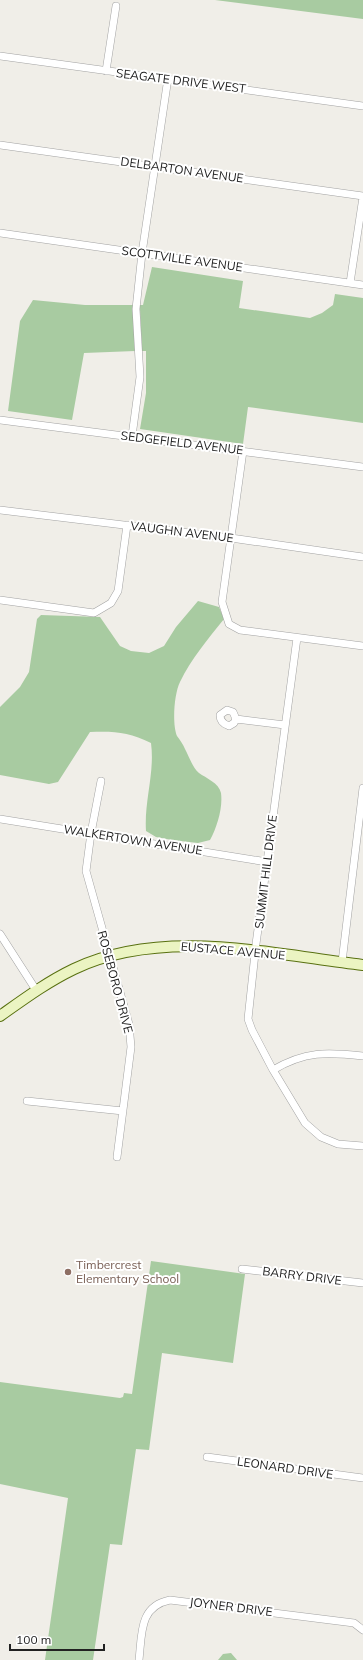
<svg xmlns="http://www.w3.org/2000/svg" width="363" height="1660" viewBox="0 0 363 1660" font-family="Mulish,sans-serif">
<rect width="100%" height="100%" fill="#f0eee8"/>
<path fill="#a8cba1" d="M215,0H363V19Z
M152,267L243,281L239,308L310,318L322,313L333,305L335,294L363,298V423L248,407L243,444L140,429L146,393V351H142L140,309V305H143Z
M33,300L85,305H133L135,351L84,353L72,420L8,411L20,321Z
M198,601L219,607L224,619C208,639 191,659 180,682C174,694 172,724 177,736C180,740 183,744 185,749C189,756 192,767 199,773C206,778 219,783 221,793C223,808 217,827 210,840L198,843L172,840L156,837L146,831C144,801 155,773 151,743C129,732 114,731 90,732L58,782L49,784L0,775V707L20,687L29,672L37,619L41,615L100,617L120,646L131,651L149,653L164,646L176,627Z
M151,1261L245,1274L233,1363L162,1353L149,1450L136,1449L122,1545L110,1544L93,1660H45L68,1498L0,1484V1382L120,1398L123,1397L124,1393L132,1394Z
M231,1653L237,1660H218L223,1654Z"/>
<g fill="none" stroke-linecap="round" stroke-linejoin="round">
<defs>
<path id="street" d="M0,56L363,106
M106,71L116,6
M0,145L363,196
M0,233L363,285
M350,283L363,197
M0,420L363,467
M132,436L140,377L136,309L142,253L168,78
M243,451L222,602L229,624L240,630L363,646
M0,510L231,538L363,557
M0,600L94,613L111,603L118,591L127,525
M297,638L256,944L248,1019L252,1030L273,1070L305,1123L321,1137L338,1144L363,1146
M236,719L234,723L229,726C223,724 220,721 220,715L227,710L233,712L236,719L285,725
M101,781L91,833L86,871L129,1024L131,1047L117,1157
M0,819L267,862
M0,934L36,990
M342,962L363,788
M273,1070C305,1051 327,1052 363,1056
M27,1101L123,1111
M242,1269L363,1283
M207,1457L363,1478
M139,1660C142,1634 139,1606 170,1600L354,1623L363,1630"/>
<path id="secondary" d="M0,1016C24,999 47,982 74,969C162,927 270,954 363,965"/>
</defs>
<use href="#street" stroke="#a2a2a2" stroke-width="8"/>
<use href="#secondary" stroke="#587010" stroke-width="12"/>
<use href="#street" stroke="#fff" stroke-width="7"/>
<use href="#secondary" stroke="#ebf4c2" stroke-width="10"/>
</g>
<circle fill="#8d6e63" stroke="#fff" stroke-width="1.5" cx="68" cy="1272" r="4"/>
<g text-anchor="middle" stroke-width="4" stroke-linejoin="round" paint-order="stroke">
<g font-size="12" fill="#212121" stroke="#fff">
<text transform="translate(181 81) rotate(7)" y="4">SEAGATE DRIVE WEST</text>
<text transform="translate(182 170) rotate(8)" y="4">DELBARTON AVENUE</text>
<text transform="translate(182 259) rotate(8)" y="4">SCOTTVILLE AVENUE</text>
<text transform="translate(182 443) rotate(7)" y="4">SEDGEFIELD AVENUE</text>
<text transform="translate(182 532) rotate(7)" y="4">VAUGHN AVENUE</text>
<text transform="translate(133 840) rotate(9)" y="4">WALKERTOWN AVENUE</text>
<text transform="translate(266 872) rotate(-83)" y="4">SUMMIT HILL DRIVE</text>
<text transform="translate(233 951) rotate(5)" y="4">EUSTACE AVENUE</text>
<text transform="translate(115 982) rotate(75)" y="4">ROSEBORO DRIVE</text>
<text transform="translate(302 1276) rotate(7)" y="4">BARRY DRIVE</text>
<text transform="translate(285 1468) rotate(8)" y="4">LEONARD DRIVE</text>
<text transform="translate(231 1607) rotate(7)" y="4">JOYNER DRIVE</text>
</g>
<g font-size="12" fill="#785e54" stroke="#fff" text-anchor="start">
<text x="76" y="1269">Timbercrest<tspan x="76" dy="14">Elementary School</tspan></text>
</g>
</g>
<path d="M10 1644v6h94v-6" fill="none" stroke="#212121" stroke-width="2"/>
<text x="16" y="1644" font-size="12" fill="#212121" stroke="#ffffff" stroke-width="3" paint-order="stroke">100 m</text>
</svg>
